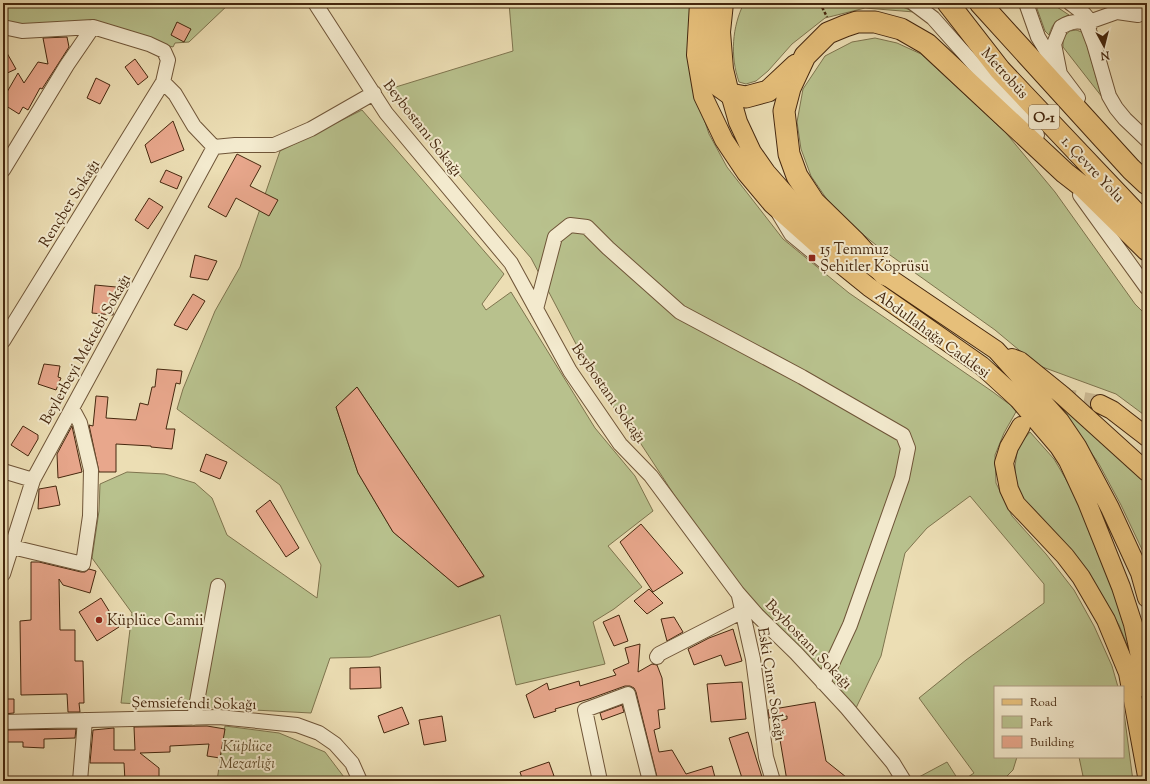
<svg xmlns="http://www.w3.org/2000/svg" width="1150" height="784" viewBox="0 0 1150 784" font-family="'Sorts Mill Goudy',serif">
<rect width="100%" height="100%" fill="#ecdeb4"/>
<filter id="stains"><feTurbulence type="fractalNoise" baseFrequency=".005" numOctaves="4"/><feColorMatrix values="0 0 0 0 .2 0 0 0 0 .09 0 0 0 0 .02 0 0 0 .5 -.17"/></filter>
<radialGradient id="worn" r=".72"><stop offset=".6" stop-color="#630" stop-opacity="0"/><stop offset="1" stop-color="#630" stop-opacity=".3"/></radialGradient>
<path fill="#b8c18d" stroke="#7e744e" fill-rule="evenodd" d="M3,3H230L189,42L175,43L173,47L93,25L9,24L3,21Z
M509,3H693L697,98L709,134L727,167L783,239L849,293L993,392L1017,410L1004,433L995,455L996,483L1012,516L1046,554L1074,590L1094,626L1112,666L1118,687H995V757H1017L1013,770L1002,781H962L974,773L919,698L966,660L1044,603V584L970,496L927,528L905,553L881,656L856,708L720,565L641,444L598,386L531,258L386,90L513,51Z
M744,3H894L914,12L865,8L825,18L792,44L768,71L756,81L746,84L739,82C730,56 732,27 744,3Z
M1035,3H1051L1069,15C1056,20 1053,22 1049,35L1045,31Z
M1076,30C1077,30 1081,32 1082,32C1085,35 1099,89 1102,97L1063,47V37L1070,31Z
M875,38L897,43L921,54L1006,133L1055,192L1135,304L1147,316V417L1116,394L1037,365L995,330L876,245L845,220L826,198L811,176L801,149L797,122L803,89L825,56L852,42Z
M362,110L504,274L482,304L486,310L511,292L595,428L635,476L653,511L608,546L642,587L614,609L593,622L605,664L516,685L500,615L370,657L330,658L311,713L121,703L132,613L92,558L99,511L100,484L127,472L165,474L195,483L212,498L227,535L317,598L321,565L280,485L177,409L183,389L215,311L240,267L280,151ZM357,387L484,576V577L458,587L393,532L358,473L336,407Z
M1054,399L1147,480V560L1121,505L1099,464Z
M1030,432L1054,459L1077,498L1116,586L1139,674L1119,625L1091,578L1022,502L1015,485V466L1018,446Z
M1123,705L1133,781H1084L1079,757H1123Z
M225,726L279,733L325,752L347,781H217Z
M947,762L959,781H922L919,777Z"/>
<path fill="#e8a78c" stroke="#45270e" d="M177,22L191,29L184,42L171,35Z
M67,37L69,47L42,89L40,88L28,110L23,107L19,114L3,104V99L18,73L24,83L38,62L48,64L43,38Z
M3,46L16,69L3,75Z
M135,59L148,77L138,85L125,67Z
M96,78L110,85L100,104L87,98Z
M173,121L184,150L151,163L145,145Z
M237,154L261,166L250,186L278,200L269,216L236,198L226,217L208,207Z
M166,170L182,177L177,189L160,182Z
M149,198L163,207L148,229L135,220Z
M195,255L217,261L208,280L190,277Z
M95,285L116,287L113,315L92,313Z
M193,294L205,301L187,330L174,325Z
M44,364L60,366L58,377L61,378L56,390L38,384Z
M157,369L182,371L180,384L176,383L166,429H175L172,449L151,447V446L116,444V472H99L89,425L93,426L96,396L108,397L106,418L136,420L140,403L148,405L152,387H155Z
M357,387L484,576L458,587L393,532L358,473L336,407Z
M23,426L38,435V439L28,456L11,445Z
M72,426L82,472L58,478L57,454Z
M206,454L227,462L220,479L200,471Z
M56,486L60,505L38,509L39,489Z
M270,500L299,548L286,557L256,511Z
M641,524L683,573L653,592L620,542Z
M31,562H39L81,572H85L89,569L96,571L90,593L63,585L59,579L60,630H75V661H83L84,703H79L80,712H68L67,694L21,695L20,621L31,620Z
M649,589L663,603L647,614L634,601Z
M101,598L119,627L97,641L79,612Z
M619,615L628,641L614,646L603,622Z
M674,617L683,632L667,641L661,619Z
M733,629L742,661L725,666L721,655L694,665L688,649L709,638Z
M640,644L638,672L652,664L657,665L662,678L665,709L658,710L660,728L654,730L659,752L672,750L686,774L712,766L716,781H658L636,692L634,688L630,686H625L589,699L555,709L556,711L534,718L526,695L547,683L549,690L579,681L580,686L616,675L613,670L629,663L625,648Z
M380,667L381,688L350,689V668Z
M742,682L746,719L711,722L707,684Z
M3,699H14V713L3,714Z
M815,702L826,761L851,781H787L777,722L787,719V716L769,718L768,710Z
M622,705L624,712L602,720L600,713Z
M402,707L409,724L384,733L378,716Z
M442,716L446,741L424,745L419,720Z
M207,726L225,729L220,758L207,756L209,744L170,746V752L140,753L159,768V781H125L124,763H90L93,730L114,728V750H135L134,727Z
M76,729L75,738L44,739V748L23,747V742H3V730Z
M748,732L762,777L743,781L729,738Z
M549,762L554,776L538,781H523L520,772Z"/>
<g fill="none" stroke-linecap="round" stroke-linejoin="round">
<path stroke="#cbb993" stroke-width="18" stroke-dasharray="18 9" stroke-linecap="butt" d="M1057,401L1073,399L1100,404"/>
<defs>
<path id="minor" d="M315,3L386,113L511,263L570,371L620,444L651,476L737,592L758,616L796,653L847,708L893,763L904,781
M913,3L933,18L1037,135
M1026,3L1038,37L1060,74L1078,98
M1070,3C1078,9 1089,15 1090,25
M1086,23L1117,12L1138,15L1147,11
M3,27L22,31L93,27L149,44L164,51L168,60L163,82L175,94L194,126L214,147
M1060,74L1054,44L1061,27C1069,22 1076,20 1086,23L1094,44L1109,96L1116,108L1125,119L1147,140
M214,147L235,145H274L311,129L374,93
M3,170L67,65L93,27
M1080,195L1147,288
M779,214L791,234L826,263
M536,309L555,237L570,225L587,227L608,248L680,312L802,377L903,435L908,448L902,478L850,625L823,683
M3,341L163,82
M3,471L33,480
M12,547L83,564L90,516L91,470L80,423L72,408
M3,574L33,480L214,147
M739,596L753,659L766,757L773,781
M657,657L659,654L743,611
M194,718L218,586
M3,722L219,717L297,725L319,733L335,744L352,763L360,781
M80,781L85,720
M600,781L585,710L628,694L650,781"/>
<path id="major" d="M699,3L696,55L703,96L724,140L746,173L772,204L827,253L869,287L982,366L1018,399L1059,447L1068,461L1087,502L1121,587L1133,624L1147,689
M724,3L721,32L724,69L730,94L738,122L752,152L766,172L803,214L828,234L885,275L996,350L1060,421L1077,446L1110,508L1140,573L1147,598
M1012,358L1020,361L1062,395L1147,472
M1100,404L1112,410L1147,437
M1021,426L1009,447L1004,463L1009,489L1016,504L1065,556L1081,577L1106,620L1128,673L1147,776"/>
<path id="highway" d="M710,3L708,37V60L716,84L730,94L746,97L768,91L796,65
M948,3L1000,70L1147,225
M980,3L1131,169L1147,184
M885,275L855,242L814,202L797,176L789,154L784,111L790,88L805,56L828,33L845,26L857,22H875L901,29L927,44L1065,173L1083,187L1147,250"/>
</defs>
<use href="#minor" stroke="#6f5538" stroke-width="16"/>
<use href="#major" stroke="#45270e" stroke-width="20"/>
<use href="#highway" stroke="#45270e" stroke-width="23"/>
<path stroke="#45270e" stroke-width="2.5" stroke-dasharray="3 2" stroke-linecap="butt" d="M820,3L827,17"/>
<use href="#minor" stroke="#f3eace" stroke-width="14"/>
<use href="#major" stroke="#e6bf7a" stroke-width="18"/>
<use href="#highway" stroke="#e6bf7a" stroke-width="21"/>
</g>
<g fill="#8f2418" stroke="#f3eace" stroke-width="1.5">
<rect x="808" y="254" width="8" height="8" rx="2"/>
<circle cx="99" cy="620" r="4"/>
</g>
<g text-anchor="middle" stroke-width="4" stroke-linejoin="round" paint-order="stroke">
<rect fill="#f3eace" stroke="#796248" stroke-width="1" x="1029" y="105" width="30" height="24" rx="3"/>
<g font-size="14" font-weight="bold" fill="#45270e">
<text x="1044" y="122">O-1</text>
</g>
<g font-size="15" fill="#45270e" stroke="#f3eace">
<text transform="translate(1005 73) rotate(48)" y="5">Metrobüs</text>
<text transform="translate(423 128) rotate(52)" y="5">Beybostanı Sokağı</text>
<text transform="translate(1093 169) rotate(47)" y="5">1. Çevre Yolu</text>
<text transform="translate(69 203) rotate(-58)" y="5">Rençber Sokağı</text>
<text transform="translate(933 334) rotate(36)" y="5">Abdullahağa Caddesi</text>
<text transform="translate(85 349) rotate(-61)" y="5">Beylerbeyi Mektebi Sokağı</text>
<text transform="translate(609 393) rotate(55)" y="5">Beybostanı Sokağı</text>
<text transform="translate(809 644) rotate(46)" y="5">Beybostanı Sokağı</text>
<text transform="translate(772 684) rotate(81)" y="5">Eski Çınar Sokağı</text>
<text transform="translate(194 703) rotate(1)" y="5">Şemsiefendi Sokağı</text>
</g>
<g font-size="15" fill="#45270e" stroke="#f3eace" text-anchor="start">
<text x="820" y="254">15 Temmuz<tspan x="820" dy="17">Şehitler Köprüsü</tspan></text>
<text x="107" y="625">Küplüce Camii</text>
</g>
<g font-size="15" font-style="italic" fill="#624e2e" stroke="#f3eace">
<text x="247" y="751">Küplüce<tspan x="247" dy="17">Mezarlığı</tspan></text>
</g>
</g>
<rect width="1150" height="784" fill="none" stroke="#ecdeb4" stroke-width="16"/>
<rect x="4" y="4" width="1142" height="776" fill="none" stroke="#45270e" stroke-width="2"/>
<rect x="8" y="8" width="1134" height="768" fill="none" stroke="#45270e"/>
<rect x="994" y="686" width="130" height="72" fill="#f3eace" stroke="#ad9c81"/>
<rect x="1002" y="699" width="20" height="6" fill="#e6bf7a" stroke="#ad9c81"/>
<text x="1030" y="706" font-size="12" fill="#45270e">Road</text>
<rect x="1002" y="716" width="20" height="12" fill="#b8c18d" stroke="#ad9c81"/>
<text x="1030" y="726" font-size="12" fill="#45270e">Park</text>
<rect x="1002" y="736" width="20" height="12" fill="#e8a78c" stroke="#ad9c81"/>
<text x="1030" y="746" font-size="12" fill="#45270e">Building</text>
<g transform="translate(1104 46) rotate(173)" stroke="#f3eace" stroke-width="3" paint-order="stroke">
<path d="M0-3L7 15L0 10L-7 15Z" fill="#45270e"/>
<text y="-6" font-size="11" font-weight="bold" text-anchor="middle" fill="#45270e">N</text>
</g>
<rect width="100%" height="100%" filter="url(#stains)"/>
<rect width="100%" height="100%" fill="url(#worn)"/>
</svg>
